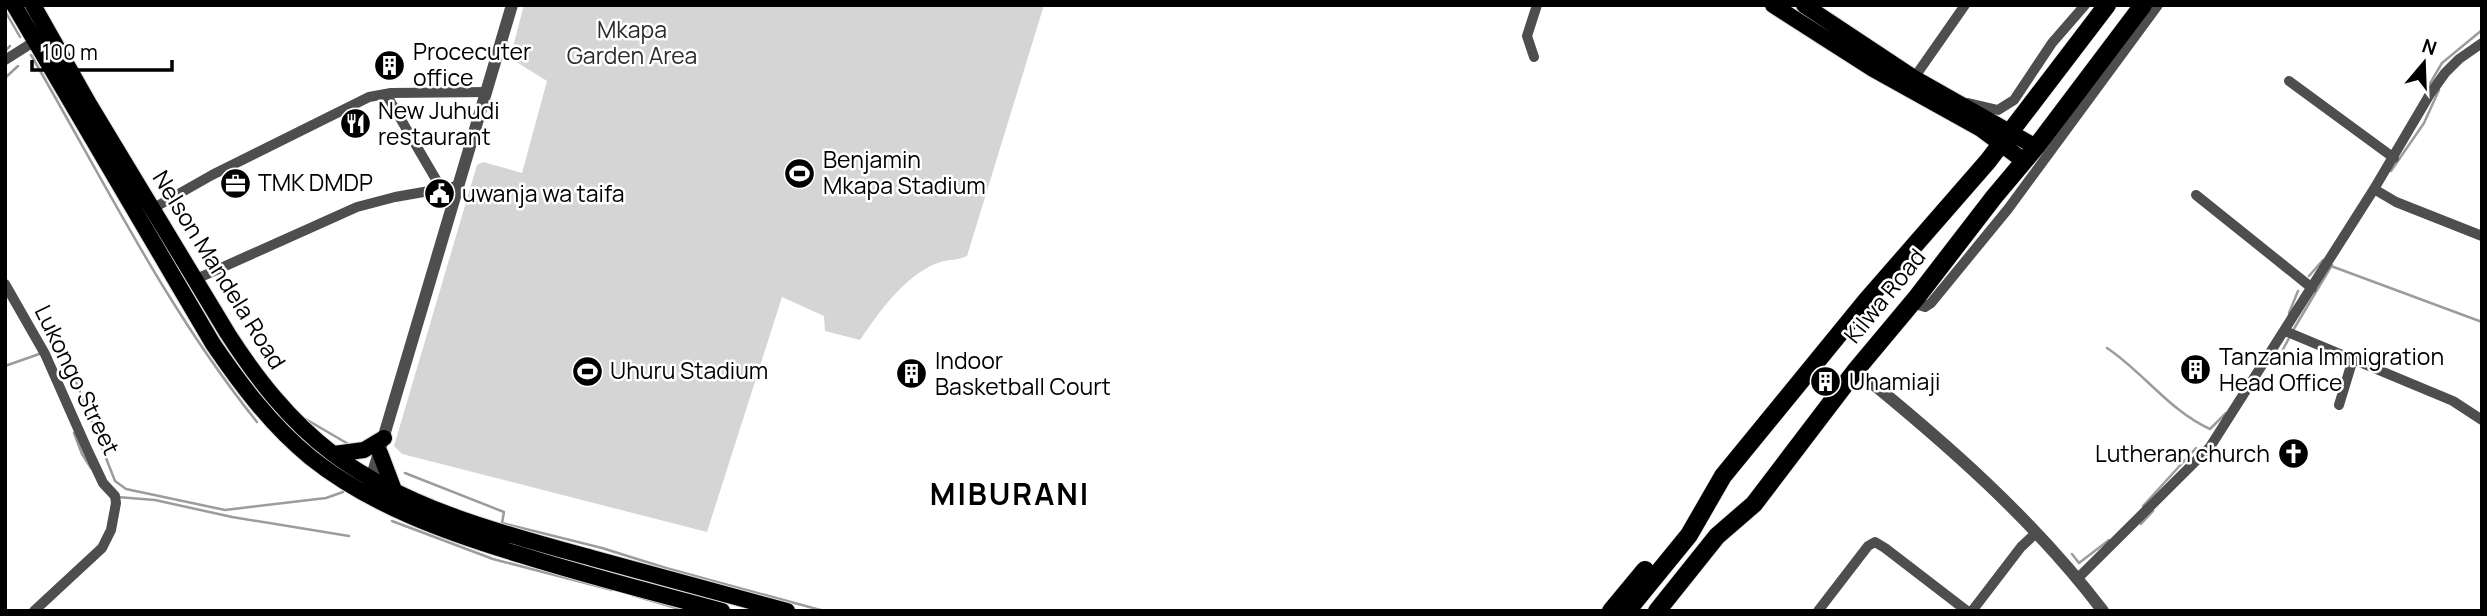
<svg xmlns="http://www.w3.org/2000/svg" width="2487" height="616" viewBox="0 0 2487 616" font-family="Manrope,sans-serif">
<rect width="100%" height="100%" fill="#fff"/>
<path fill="#d5d5d5" d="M524,5H1044L967,256C957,261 945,259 935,264C903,278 879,312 860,340L825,331L824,316L782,297L707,532L402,454L394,446L477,165L483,162L522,173L547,81L510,58Z"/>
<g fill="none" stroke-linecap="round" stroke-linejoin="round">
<path stroke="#9c9c9c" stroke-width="2.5" d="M5,11L20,37
M5,51L10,46
M31,55C103,179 167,310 257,422
M5,78L18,66
M2428,87L2442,63L2482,30
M2391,171L2424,123L2439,90
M2331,266L2482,322
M2309,276L2323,260
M2289,313L2298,291
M2292,332L2332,265
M2107,348C2143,372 2171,412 2210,429L2226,413
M2267,365L2279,357L2289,338
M5,366L42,353
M75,379L115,481L126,489L225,510L326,498L343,492
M302,417L350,445
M74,433L82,454L91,468
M405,473L504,512L502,523L602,548L666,568L824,611
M117,497L155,500L232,517L349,536
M2143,506L2196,448
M392,521L493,559L612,590
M2141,524L2153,511
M2072,554L2079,563L2109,540
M632,595L686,611"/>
<defs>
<path id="primary" d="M14,5L213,344C241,385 271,425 310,457C371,506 448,533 521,555C588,576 655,593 722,611
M33,5L89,104L228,334C257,379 289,420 332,453C406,509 504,534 592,558C657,576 722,593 787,611
M1773,5L1873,69L1981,129L2024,161
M1804,5L1914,78L2036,147
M380,453L394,490
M334,454L364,450L384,438"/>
<path id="trunk" d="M1611,611L1645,570
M1627,611L1689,535L1723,476L1866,301L1988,161L2107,5
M1657,611L1717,536L1754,504L1856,370L1917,297L1994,197L2036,147L2143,5"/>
</defs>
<use href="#primary" stroke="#dbdbdb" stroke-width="18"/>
<use href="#trunk" stroke="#dbdbdb" stroke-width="19"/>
<path stroke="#4e4e4e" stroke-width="10" d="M1534,57L1527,36L1537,5
M5,60L35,41
M1914,78L1965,5
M2289,81L2394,158
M386,94L441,188
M1968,103L1998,110L2014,100L2052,43L2085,5
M2374,189L2396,202L2482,236
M2196,195L2312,288
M152,209L212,175L369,97L391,93L487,92
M194,280L357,207L395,197L458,186
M5,284L45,354L87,449L103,483L115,496L116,503L111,530L102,548L34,611
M1912,303L1925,307L1931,303L2008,209L2158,5
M2285,331L2453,401L2482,420
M2339,405L2353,359
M2078,578L2210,447L2374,189L2430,94L2445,73L2459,59L2482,43
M1818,611L1868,546L1875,542L1885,548L1967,611
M1972,611L2021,547L2036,533"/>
<path stroke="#4e4e4e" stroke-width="12" d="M1856,370C1946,443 2033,519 2103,611
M369,486L512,5"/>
<use href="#primary" stroke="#000" stroke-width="16"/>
<use href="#trunk" stroke="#000" stroke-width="18"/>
</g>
<defs>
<symbol id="building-disc" viewBox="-11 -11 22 22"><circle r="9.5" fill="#000" stroke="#fff"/><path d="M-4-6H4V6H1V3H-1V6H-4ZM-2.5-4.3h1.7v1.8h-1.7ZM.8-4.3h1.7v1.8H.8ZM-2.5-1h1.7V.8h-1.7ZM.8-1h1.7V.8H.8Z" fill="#fff"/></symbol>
<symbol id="restaurant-disc" viewBox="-11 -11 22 22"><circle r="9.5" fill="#000" stroke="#fff"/><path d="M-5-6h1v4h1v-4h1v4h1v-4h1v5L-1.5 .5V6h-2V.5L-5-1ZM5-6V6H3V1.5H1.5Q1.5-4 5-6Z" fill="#fff"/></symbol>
<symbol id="stadium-disc" viewBox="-11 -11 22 22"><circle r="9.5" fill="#000" stroke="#fff"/><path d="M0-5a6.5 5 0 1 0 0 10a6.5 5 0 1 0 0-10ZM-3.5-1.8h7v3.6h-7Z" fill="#fff"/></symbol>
<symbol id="office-disc" viewBox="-11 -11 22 22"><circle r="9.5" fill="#000" stroke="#fff"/><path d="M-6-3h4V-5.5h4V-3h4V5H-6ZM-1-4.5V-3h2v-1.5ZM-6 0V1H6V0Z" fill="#fff"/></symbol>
<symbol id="civic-disc" viewBox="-11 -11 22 22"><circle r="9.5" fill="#000" stroke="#fff"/><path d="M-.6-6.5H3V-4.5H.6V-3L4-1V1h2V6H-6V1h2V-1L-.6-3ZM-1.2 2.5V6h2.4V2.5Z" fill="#fff"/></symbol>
<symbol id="church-disc" viewBox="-11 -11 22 22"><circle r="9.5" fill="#000" stroke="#fff"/><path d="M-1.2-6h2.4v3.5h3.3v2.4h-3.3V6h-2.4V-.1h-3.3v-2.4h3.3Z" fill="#fff"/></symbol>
</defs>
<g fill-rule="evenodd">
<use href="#building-disc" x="372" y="48" width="35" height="35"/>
<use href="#restaurant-disc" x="338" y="106" width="35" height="35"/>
<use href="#stadium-disc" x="782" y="156" width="35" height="35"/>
<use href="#office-disc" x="218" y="166" width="35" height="35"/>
<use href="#civic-disc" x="422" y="176" width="35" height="35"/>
<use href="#building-disc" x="2178" y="352" width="35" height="35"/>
<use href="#stadium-disc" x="570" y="354" width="35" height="35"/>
<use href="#building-disc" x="894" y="356" width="35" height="35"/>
<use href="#building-disc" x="1808" y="364" width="35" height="35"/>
<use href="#church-disc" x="2276" y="436" width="35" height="35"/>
</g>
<g text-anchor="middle" stroke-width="5" stroke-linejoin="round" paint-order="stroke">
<g font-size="23" fill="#2c2c2c" stroke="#fff">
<text x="632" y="38">Mkapa<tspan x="632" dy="26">Garden Area</tspan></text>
</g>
<g font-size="23" fill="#000" stroke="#fff" text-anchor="start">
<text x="413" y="60">Procecuter<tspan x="413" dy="26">office</tspan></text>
<text x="378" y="119">New Juhudi<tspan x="378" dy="26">restaurant</tspan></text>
<text x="823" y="168">Benjamin<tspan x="823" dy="26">Mkapa Stadium</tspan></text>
<text x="258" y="191">TMK DMDP</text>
<text x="462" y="202">uwanja wa taifa</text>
<text x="2219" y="365">Tanzania Immigration<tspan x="2219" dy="26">Head Office</tspan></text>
<text x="935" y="369">Indoor<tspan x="935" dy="26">Basketball Court</tspan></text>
<text x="610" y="379">Uhuru Stadium</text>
<text x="1849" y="390">Uhamiaji</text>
<text x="2270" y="462" text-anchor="end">Lutheran church</text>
</g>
<g font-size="23" fill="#000" stroke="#fff">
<text transform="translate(219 270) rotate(58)" y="8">Nelson Mandela Road</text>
<text transform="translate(1885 296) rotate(-51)" y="8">Kilwa Road</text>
<text transform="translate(77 380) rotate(64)" y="8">Lukongo Street</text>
</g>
<g font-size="30" font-weight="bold" letter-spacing="2" fill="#000" stroke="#fff">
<text x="1010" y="505">MIBURANI</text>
</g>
</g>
<rect width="2487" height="616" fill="none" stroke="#000000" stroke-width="14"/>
<g transform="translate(2424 63) rotate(19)" stroke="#ffffff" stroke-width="5" paint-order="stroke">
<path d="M0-5L12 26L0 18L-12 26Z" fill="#000000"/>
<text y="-10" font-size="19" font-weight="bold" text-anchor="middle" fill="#000000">N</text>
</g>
<path d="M32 60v10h140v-10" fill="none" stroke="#000000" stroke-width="3.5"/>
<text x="42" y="60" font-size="21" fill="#000000" stroke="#ffffff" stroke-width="5" paint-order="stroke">100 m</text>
</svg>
